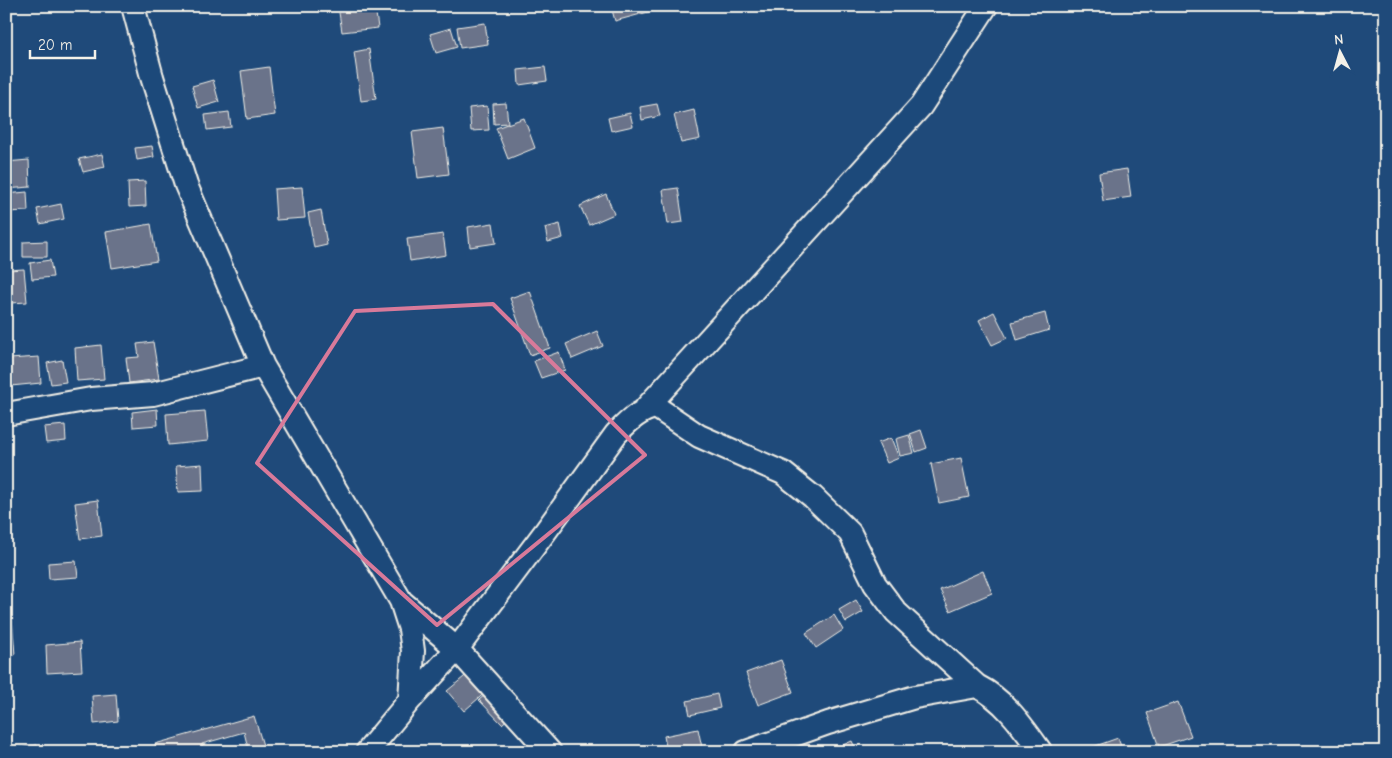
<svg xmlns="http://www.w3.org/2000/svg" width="1392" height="758" viewBox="0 0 1392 758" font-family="'Comic Neue',sans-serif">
<rect width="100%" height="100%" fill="#1f4a7a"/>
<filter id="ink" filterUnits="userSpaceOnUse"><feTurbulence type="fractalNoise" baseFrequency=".02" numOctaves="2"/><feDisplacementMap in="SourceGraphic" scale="10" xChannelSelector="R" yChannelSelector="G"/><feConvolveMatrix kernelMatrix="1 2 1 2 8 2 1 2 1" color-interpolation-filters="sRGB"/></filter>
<g filter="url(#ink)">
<path fill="#6a738a" stroke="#f4f1e8" d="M338,6H375L378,28L342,32Z
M611,6H651L652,11L615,21Z
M485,23L488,44L460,48L457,27Z
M451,28L457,47L436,53L430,34Z
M369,49L376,99L361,101L354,52Z
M269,67L275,115L247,119L241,71Z
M545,67L547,81L519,85L518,70Z
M213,80L219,102L198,108L192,86Z
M506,103L508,123L494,124L493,104Z
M657,104L660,116L642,120L640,107Z
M487,106L489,130L471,131L469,108Z
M694,110L700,139L681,143L674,115Z
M229,112L231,127L207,130L205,115Z
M630,113L633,126L611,131L608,118Z
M524,118L535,148L508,159L496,128Z
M443,128L449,174L418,178L412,132Z
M152,146L154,157L137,160L135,148Z
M102,154L105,167L83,172L79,159Z
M29,160L30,187L6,189V162Z
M1127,169L1131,197L1103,201L1099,173Z
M145,181L146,206L129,207L128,182Z
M302,187L305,218L276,220L274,189Z
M678,188L683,222L668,224L663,190Z
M27,192L28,211L6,212V194Z
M606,194L614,214L589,225L580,206Z
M61,204L64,219L40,224L37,209Z
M321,210L327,245L314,248L308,213Z
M493,223L496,243L470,247L468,227Z
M151,224L157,261L112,268L106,232Z
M560,224L563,238L548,242L545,228Z
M443,234L446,255L410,261L407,239Z
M47,241V257H23V242Z
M50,260L53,277L32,279L30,263Z
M24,269L27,302L11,303L8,270Z
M530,291L550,348L530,355L510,298Z
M994,312L1007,338L992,345L979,320Z
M1045,313L1049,330L1017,340L1012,322Z
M597,331L603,346L572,359L566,344Z
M153,342L159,379L129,383L126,358L139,357L137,344Z
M101,345L104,379L77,381L75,348Z
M559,352L565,370L541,378L534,361Z
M39,357L41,383L11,386L9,359Z
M62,360L66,382L51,384L47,363Z
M157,409L158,425L133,427L132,412Z
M205,411L208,441L168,445L166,414Z
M65,425L66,441L46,443L44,427Z
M921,430L927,448L916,452L910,434Z
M909,435L914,453L900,456L896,439Z
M891,438L899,458L887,463L878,443Z
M961,458L969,497L939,503L931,464Z
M202,464L203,491L178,492L176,466Z
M98,500L102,536L80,539L75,503Z
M76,561L78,577L49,579L48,563Z
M983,571L992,593L950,611L940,590Z
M856,600L863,612L846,622L839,610Z
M834,615L843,630L816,648L806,633Z
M6,617H12L15,655L6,656Z
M80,642L82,671L47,673L46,645Z
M781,660L793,692L758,705L746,673Z
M470,672L487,691L464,711L447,691Z
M491,690L513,714L502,724L479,700Z
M116,694L118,721L94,724L92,696Z
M717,694L720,708L690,715L687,701Z
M1178,702L1191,736L1159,747L1147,713Z
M254,716L265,752H249L244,732L202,744L204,752H157L155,744Z
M698,729L703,752H667L664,736Z
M1118,738L1123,752H1079Z
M852,741L857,752H827Z
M37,745L38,752H8V750Z"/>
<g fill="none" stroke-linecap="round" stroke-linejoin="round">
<defs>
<path id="street" d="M133,6L152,77L186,185L263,366L401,601L410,629L413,651L410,700
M646,408L921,106L986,6
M6,414L91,399L153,394L263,366
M402,602L457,649L550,752
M367,752L410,700L457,649L545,532L616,434C628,422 639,410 656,407L699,436L783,473L813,497L850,533L875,584L896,612L977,686C1005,700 1023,727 1041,752
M746,752L828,723L915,697L977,686"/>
</defs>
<use href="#street" stroke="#f4f1e8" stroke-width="26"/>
<use href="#street" stroke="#1f4a7a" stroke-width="22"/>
</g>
</g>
<path fill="none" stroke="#d87a9a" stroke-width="4" stroke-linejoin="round" d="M493,304L645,455L437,625L257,463L355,311Z"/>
<rect width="1392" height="758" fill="none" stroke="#1f4a7a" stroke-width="25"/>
<rect x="12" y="12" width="1367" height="733" fill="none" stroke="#f4f1e8" stroke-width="2" filter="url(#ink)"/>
<g transform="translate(1340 52) rotate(354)" stroke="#1f4a7a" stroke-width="4" paint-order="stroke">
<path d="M0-4L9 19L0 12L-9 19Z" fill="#f4f1e8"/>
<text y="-8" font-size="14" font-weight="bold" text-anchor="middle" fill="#f4f1e8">N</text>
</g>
<path d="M30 50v8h65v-8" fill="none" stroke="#f4f1e8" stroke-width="2.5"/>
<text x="38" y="50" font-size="15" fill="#f4f1e8" stroke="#1f4a7a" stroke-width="4" paint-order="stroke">20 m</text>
</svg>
